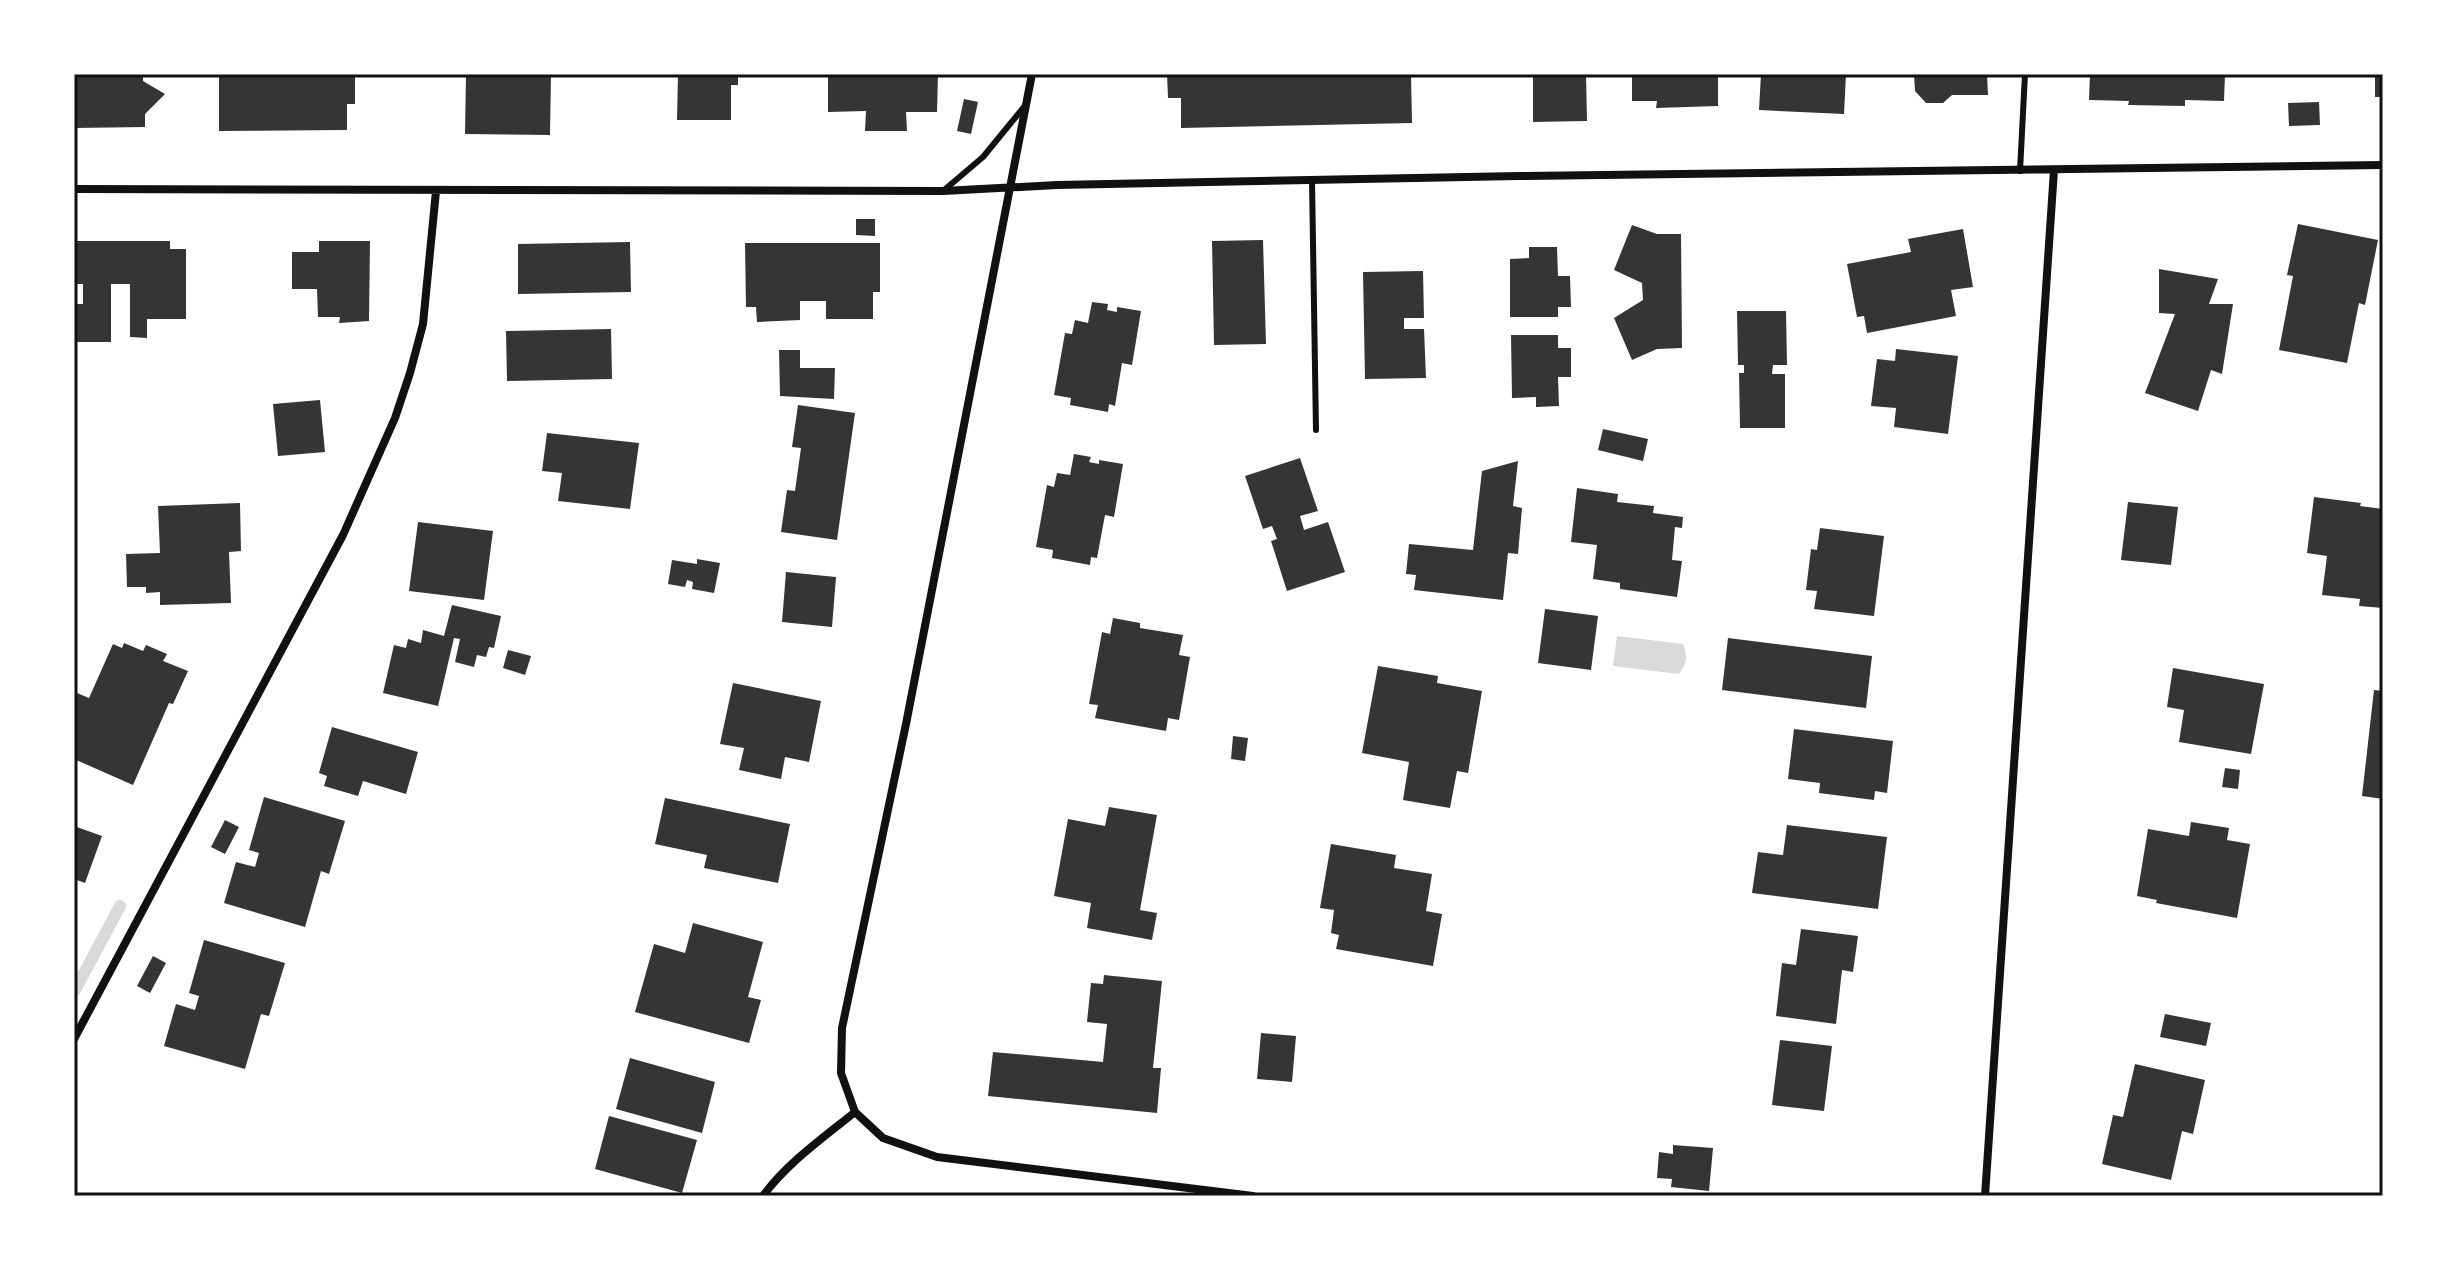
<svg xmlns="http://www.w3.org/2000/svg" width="2457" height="1270" viewBox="0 0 2457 1270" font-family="'Fira Sans Condensed',sans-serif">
<rect width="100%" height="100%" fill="#fff"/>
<path fill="#d9d9d9" d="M1617,636L1683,644C1688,656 1687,664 1679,674L1613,666Z"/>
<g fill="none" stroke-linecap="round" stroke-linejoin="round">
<path stroke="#d9d9d9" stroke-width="12" d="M74,992L120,906"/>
</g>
<path fill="#353535" d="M74,74H143V81L165,94L145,114V127L74,128Z
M219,74L355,76V104H347V130L219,131Z
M466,74H551L550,135L465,134Z
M678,74H738V85H731V120H677Z
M828,74H938L937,112H906L907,131H865L866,111L828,112Z
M1167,74H1411L1412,123L1181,128V98H1168Z
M1533,74H1586L1587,121L1533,122Z
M1632,74H1718V106L1656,108L1657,101H1632Z
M1761,74H1846L1844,114L1759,110Z
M1914,74H1987L1988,95H1952L1943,103H1926L1915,91Z
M2090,74H2225L2224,101L2185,100V106L2128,105L2129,101L2089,100Z
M2375,74H2383V97H2375Z
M964,99L978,102L971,134L957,131Z
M2319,102L2320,125L2289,126L2288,103Z
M856,219H875V236L856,235Z
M2298,224L2378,240L2365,305L2359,303L2347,363L2279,350L2293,276L2287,275Z
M1632,225L1657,234H1681L1682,348L1657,349L1632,360L1614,318L1643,300L1642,283L1614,270Z
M1963,229L1973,287L1951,290L1956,316L1867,333L1864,316L1857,317L1847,264L1911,252L1908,239Z
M1263,240L1266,344L1214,345L1212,241Z
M74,241H170V249H186V319H147V338L130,337V284H111V342H74V304H83V284H74Z
M319,241H370L369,321L339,323L340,317H318L317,289H292V252H319Z
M630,242L631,292L518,294V244Z
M745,243H880V292H873V319H826V301H800V320L757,322L756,307H746Z
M1529,247H1557L1558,276H1570L1571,307H1558V317H1510V259L1529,258Z
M2159,269L2218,279L2209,304H2233L2222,374L2211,370L2198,411L2145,393L2175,314L2159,313Z
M1423,271L1424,318H1404V329H1424L1426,378L1365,379L1363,272Z
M1092,302L1108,304L1107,310L1117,312V307L1141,311L1132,365L1122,363L1115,406L1109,404L1108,412L1070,405L1071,398L1054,395L1065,333L1072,334L1075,320L1088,323Z
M1737,311H1786L1787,365H1773L1772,374H1785V428H1740L1739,373H1744V365H1738Z
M611,329L612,379L507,381L506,331Z
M1511,335H1558V348H1571V377H1558L1559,406L1536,407V397L1512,398Z
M1896,349L1958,356L1948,434L1894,427L1896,408L1871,406L1877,359L1895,361Z
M779,350H800V368H835L834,399L780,396Z
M320,400L325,452L278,456L273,404Z
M798,405L855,413L837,540L781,532L787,490L795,491L801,448L792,447Z
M1603,429L1648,439L1643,461L1598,450Z
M547,433L639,443L630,509L558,501L562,473L542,471Z
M1074,454L1091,457L1089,462L1099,464V460L1123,464L1114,517L1105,515L1097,558L1091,557L1090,565L1052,558L1053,550L1036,547L1047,485L1054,487L1057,473L1070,475Z
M1300,458L1318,511L1300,516L1304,530L1328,522L1345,572L1287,591L1271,541L1277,539L1272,526L1263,529L1245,476Z
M1518,461L1513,506L1522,508L1518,554L1508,553L1503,600L1414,590L1416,575L1406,574L1409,544L1473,550L1482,471Z
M1577,488L1618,494L1617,502L1654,506L1653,513L1683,517L1682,528L1675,527L1672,560L1682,561L1677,597L1620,589V583L1593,579L1597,545L1571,542Z
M2314,497L2361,503L2360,506L2383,509V608L2359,606L2360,599L2322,595L2327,556L2307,553Z
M2128,502L2178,507L2171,565L2121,560Z
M240,503L241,551L229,552L231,603L160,605V592L146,593V587H127L126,554L160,553L158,506Z
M418,522L493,531L484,600L409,591Z
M1820,528L1884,536L1874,616L1814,609L1817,591L1806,590L1811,549L1817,550Z
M697,559L720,563L714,593L692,589L693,582L687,580L685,587L668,584L672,560L697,564Z
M786,572L836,577L832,627L782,622Z
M452,605L501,616L494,648L489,647L486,657L477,655L474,667L455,662L460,639L454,638L438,706L383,693L394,645L406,648L408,639L421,643L423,630L444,636Z
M1545,609L1598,616L1591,670L1538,663Z
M1113,618L1140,623V628L1183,635L1179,655L1190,657L1179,720L1168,718L1166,731L1095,718L1098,705L1089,704L1102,632L1110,634Z
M1728,638L1872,656L1866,708L1722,690Z
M124,643L143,651L146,645L167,654L163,661L188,671L173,704L169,703L133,785L74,759V701L77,693L89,698L113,644L122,648Z
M508,650L531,656L525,675L503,668Z
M1378,666L1438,676L1437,683L1482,691L1468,773L1457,771L1450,808L1403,800L1409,762L1362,753Z
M2173,668L2264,684L2251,754L2179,742L2184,710L2167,707Z
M733,683L821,701L809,762L785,757L781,779L739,770L744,748L720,744Z
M2374,690L2383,691V799L2362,796Z
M332,727L418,752L406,794L363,781L358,796L324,786L327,776L319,773Z
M1794,729L1893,741L1887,793L1875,791L1874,800L1819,793L1820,783L1788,779Z
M1233,736L1248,738L1245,761L1231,759Z
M2225,768L2240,770L2238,789L2222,787Z
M264,797L345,821L329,874L321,871L305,927L224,903L236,862L255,867L259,853L249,850Z
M665,798L790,824L778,883L704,868L707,855L655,844Z
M1109,807L1157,815L1140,910L1157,913L1152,940L1087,928L1091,903L1054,896L1068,819L1105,826Z
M225,820L239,827L225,854L211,847Z
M2191,822L2229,828L2227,840L2250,844L2237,918L2156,903L2157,900L2137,896L2148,829L2189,836Z
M1787,825L1887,837L1878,909L1752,893L1758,852L1783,855Z
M74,826L102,836L85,883L74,879Z
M1331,844L1396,855L1394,868L1432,874L1426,911L1442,914L1433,966L1336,949L1339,935L1331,933L1334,910L1320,908Z
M693,923L763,942L748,997L761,1000L749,1043L635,1012L654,944L685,953Z
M1801,929L1858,936L1853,972L1842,970L1836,1024L1776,1016L1782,963L1796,965Z
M204,940L285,963L269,1016L261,1014L245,1069L164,1046L176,1004L195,1010L199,996L189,993Z
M153,956L166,963L150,993L137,986Z
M1104,975L1162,981L1153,1068H1161L1157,1113L988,1096L993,1052L1103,1062L1107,1024L1087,1022L1091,983L1103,984Z
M2165,1014L2211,1023L2206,1046L2160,1037Z
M1261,1033L1296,1036L1292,1082L1257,1079Z
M1780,1040L1832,1046L1824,1111L1772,1105Z
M630,1058L715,1082L702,1133L616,1109Z
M2135,1064L2205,1080L2193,1134L2182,1131L2171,1180L2102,1164L2113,1115L2123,1117Z
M609,1116L697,1140L682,1193L595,1169Z
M1673,1145L1713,1148L1709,1191L1671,1187L1672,1179L1657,1178L1659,1152L1673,1154Z"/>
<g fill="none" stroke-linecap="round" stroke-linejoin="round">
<path stroke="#111" stroke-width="6" d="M2020,171L2025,74
M1312,180L1316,430
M943,191L983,157L1024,107"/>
<path stroke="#111" stroke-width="8" d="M1032,74L906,724L842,1028L841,1073L855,1112L883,1138L937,1157L1253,1196
M74,189L943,191L1057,185L1519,176L2383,165
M74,1039L343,535L395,418L410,373L423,324L436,191
M763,1196C787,1163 823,1138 855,1112
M1985,1196L2054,170"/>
</g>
<rect width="2457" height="1270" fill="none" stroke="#ffffff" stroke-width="152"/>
<rect x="76" y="76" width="2305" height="1118" fill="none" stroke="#111" stroke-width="3"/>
</svg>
